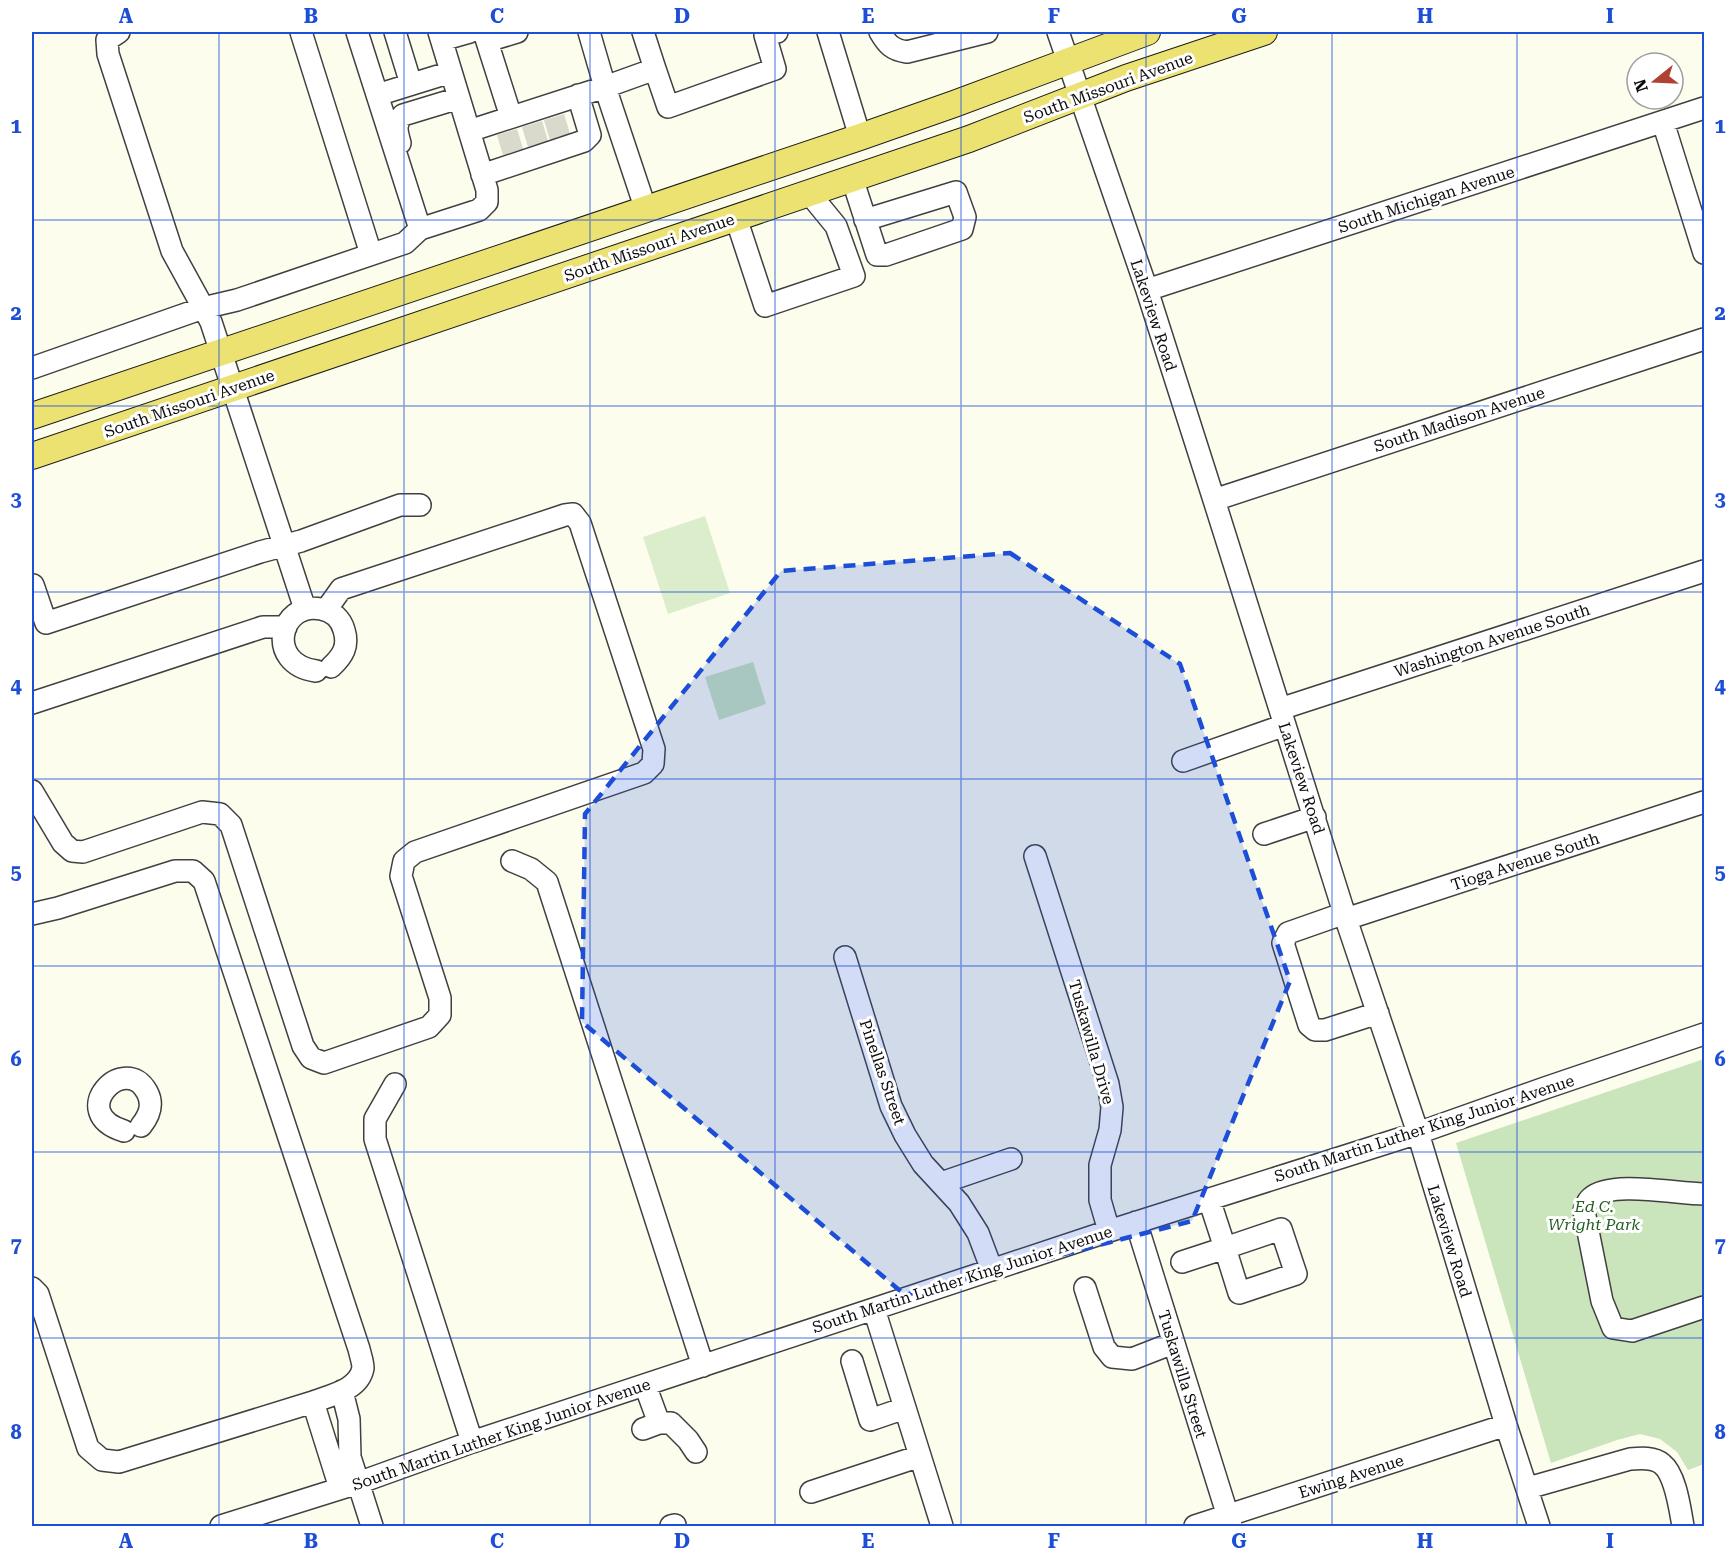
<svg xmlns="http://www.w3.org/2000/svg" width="1736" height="1558" viewBox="0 0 1736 1558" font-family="'Roboto Serif',serif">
<rect width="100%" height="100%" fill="#fdfdee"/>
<path fill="#cae5bb" d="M753,662L766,704L719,720L705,677Z
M1704,1059V1464L1688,1470L1677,1452L1660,1439L1640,1434L1617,1440L1551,1463L1456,1143Z"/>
<path fill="#dcedcc" d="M705,516L730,593L668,614L643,537Z"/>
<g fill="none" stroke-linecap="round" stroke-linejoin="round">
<path stroke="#d9d9cc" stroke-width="21" stroke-dasharray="21 10" stroke-linecap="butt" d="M554,117L560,137
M532,124L538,144
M507,132L513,152"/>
<defs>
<path id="minor" d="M119,32L107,40L108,54L172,251L211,322L305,609
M301,32L371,254
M357,32L420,229
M395,32L411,84
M484,32L511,117
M589,32L605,87L646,210
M643,32L655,69
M828,32L860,137
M880,32C887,44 892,50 907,52L987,32
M1058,32L1147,290L1214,500L1346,919L1418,1133L1506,1425L1539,1526
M442,40L470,32
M487,41L517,32
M377,95L451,72
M1663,122L1704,253
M469,131L605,87L655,69L668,107L775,69L765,35L777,32
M400,143C397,132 394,124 403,115L459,98
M482,175L584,141L590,135L578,95
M852,178L877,255H886L962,229L965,217L956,192L865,220
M736,218L765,306L854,276L836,226L809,193
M1147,290L1704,108
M32,368L203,308L237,300L405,243L420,229L479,210L487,202V190L439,32
M1214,500L1704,339
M33,585L46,623L260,552L301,541L400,505H420
M316,671C265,664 279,601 321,609C332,611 341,619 344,630C349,646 343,656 331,667
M32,703L263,627H286
M1280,709L1704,571
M1183,761L1285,725
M32,791L63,843L72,851L83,852L202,812L220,814L231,825L303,1046L311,1058L324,1063L429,1027L440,1015V998L401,876L404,861L415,852L644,773L653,764L654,749L580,523L573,514L565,515L341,589L326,610
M1264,834L1315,817
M1035,856L1108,1084L1112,1107L1110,1130L1100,1165V1200L1109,1231
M512,861L531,869L547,882L703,1366
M1345,913L1288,933L1283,943L1309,1025L1315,1030H1325L1378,1013
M32,914L58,908L175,871H193L204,881L359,1349C360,1354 363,1362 363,1368C359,1390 331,1395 313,1402L119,1462L102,1460L88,1448L38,1294L32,1288
M1346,919L1704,802
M845,957L891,1106L905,1135L923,1164L959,1203L978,1233L992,1270
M395,1084L375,1119V1139L472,1442
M124,1131C65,1113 125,1051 147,1092C154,1105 149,1116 141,1126
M941,1183L1011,1159
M1704,1194C1676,1194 1612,1180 1591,1198C1587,1201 1586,1206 1584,1211L1602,1301L1613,1328L1632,1331L1704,1307
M1136,1222L1231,1526
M1182,1262L1225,1248L1239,1293L1296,1274L1281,1229L1225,1248L1209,1199
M1085,1288L1104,1347L1112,1357L1132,1359L1173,1343
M874,1309L942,1526
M852,1361L870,1420L905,1408
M342,1391L349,1419L350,1457L372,1526
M313,1402L340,1488
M659,1423H671L688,1440L696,1452
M643,1429L659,1423L645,1385
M1528,1488L1630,1459C1641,1458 1654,1457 1662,1464C1676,1475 1680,1510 1683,1526
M811,1492L920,1456
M221,1526L358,1483L472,1442L1109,1231L1418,1133L1545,1088L1704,1034
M671,1526L675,1525
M1195,1526L1506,1425"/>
<path id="major" d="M32,416L860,137L954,104L1147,32
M32,456L969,139L1126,78L1264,32"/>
</defs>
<use href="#minor" stroke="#404040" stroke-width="24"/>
<use href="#major" stroke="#1e1e1e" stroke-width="28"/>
<use href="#minor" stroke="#fff" stroke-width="21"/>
<use href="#major" stroke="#ebe271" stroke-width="26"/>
</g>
<path fill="#1d4ed8" fill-opacity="0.2" stroke="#1d4ed8" stroke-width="4.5" stroke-dasharray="12 8" stroke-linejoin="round" d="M1010,553L1180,664L1290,981L1192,1221L905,1295L582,1022L585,814L781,571Z"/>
<path fill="none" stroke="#1d4ed8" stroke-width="1.5" stroke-opacity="0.55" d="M219,32V1526M404,32V1526M590,32V1526M775,32V1526M961,32V1526M1146,32V1526M1332,32V1526M1517,32V1526M32,220H1704M32,406H1704M32,592H1704M32,779H1704M32,966H1704M32,1152H1704M32,1338H1704"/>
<g text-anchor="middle" stroke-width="6" stroke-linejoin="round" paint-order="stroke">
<g font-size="16" fill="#0d0d0d" stroke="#fff">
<text transform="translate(1108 87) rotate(-20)" y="6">South Missouri Avenue</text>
<text transform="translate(1426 199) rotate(-18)" y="6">South Michigan Avenue</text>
<text transform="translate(649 247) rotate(-19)" y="6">South Missouri Avenue</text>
<text transform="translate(1154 315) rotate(72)" y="6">Lakeview Road</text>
<text transform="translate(189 403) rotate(-19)" y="6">South Missouri Avenue</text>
<text transform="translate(1459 419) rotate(-18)" y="6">South Madison Avenue</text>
<text transform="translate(1492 640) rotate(-18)" y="6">Washington Avenue South</text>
<text transform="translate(1302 778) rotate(72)" y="6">Lakeview Road</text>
<text transform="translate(1525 861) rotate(-18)" y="6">Tioga Avenue South</text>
<text transform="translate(1092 1042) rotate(74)" y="6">Tuskawilla Drive</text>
<text transform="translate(883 1072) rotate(71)" y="6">Pinellas Street</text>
<text transform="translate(1424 1128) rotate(-18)" y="6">South Martin Luther King Junior Avenue</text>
<text transform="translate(1450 1241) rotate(73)" y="6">Lakeview Road</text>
<text transform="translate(962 1279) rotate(-18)" y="6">South Martin Luther King Junior Avenue</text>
<text transform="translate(1183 1374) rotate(73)" y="6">Tuskawilla Street</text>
<text transform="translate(501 1434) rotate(-19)" y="6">South Martin Luther King Junior Avenue</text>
<text transform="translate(1351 1476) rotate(-18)" y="6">Ewing Avenue</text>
</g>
<g font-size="16" font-style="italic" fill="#265e24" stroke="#fff">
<text x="1594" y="1212">Ed C.<tspan x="1594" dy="18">Wright Park</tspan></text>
</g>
</g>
<rect width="1736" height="1558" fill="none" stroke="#ffffff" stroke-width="66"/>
<g transform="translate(1655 81) rotate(252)"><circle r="28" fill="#ffffff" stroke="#9e9e9e" stroke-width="1.5"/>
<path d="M0-4.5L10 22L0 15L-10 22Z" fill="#af4232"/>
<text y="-9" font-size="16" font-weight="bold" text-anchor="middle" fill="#0d0d0d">N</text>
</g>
<rect x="33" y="33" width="1670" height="1492" fill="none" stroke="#1d4ed8" stroke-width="2"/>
<g font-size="20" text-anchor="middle" font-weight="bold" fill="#1d4ed8">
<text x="126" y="23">A</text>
<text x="311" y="23">B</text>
<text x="497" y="23">C</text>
<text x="682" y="23">D</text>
<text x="868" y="23">E</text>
<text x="1054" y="23">F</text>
<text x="1239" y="23">G</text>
<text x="1425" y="23">H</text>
<text x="1610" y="23">I</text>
<text x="16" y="133">1</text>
<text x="1720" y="133">1</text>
<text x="16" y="320">2</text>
<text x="1720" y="320">2</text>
<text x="16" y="506">3</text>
<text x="1720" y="506">3</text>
<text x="16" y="693">4</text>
<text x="1720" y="693">4</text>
<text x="16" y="879">5</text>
<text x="1720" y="879">5</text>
<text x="16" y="1066">6</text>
<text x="1720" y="1066">6</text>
<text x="16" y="1252">7</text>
<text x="1720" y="1252">7</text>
<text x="16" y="1439">8</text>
<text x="1720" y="1439">8</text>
<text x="126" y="1548">A</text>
<text x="311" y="1548">B</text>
<text x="497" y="1548">C</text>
<text x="682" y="1548">D</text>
<text x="868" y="1548">E</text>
<text x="1054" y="1548">F</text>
<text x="1239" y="1548">G</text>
<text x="1425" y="1548">H</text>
<text x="1610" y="1548">I</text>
</g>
</svg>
